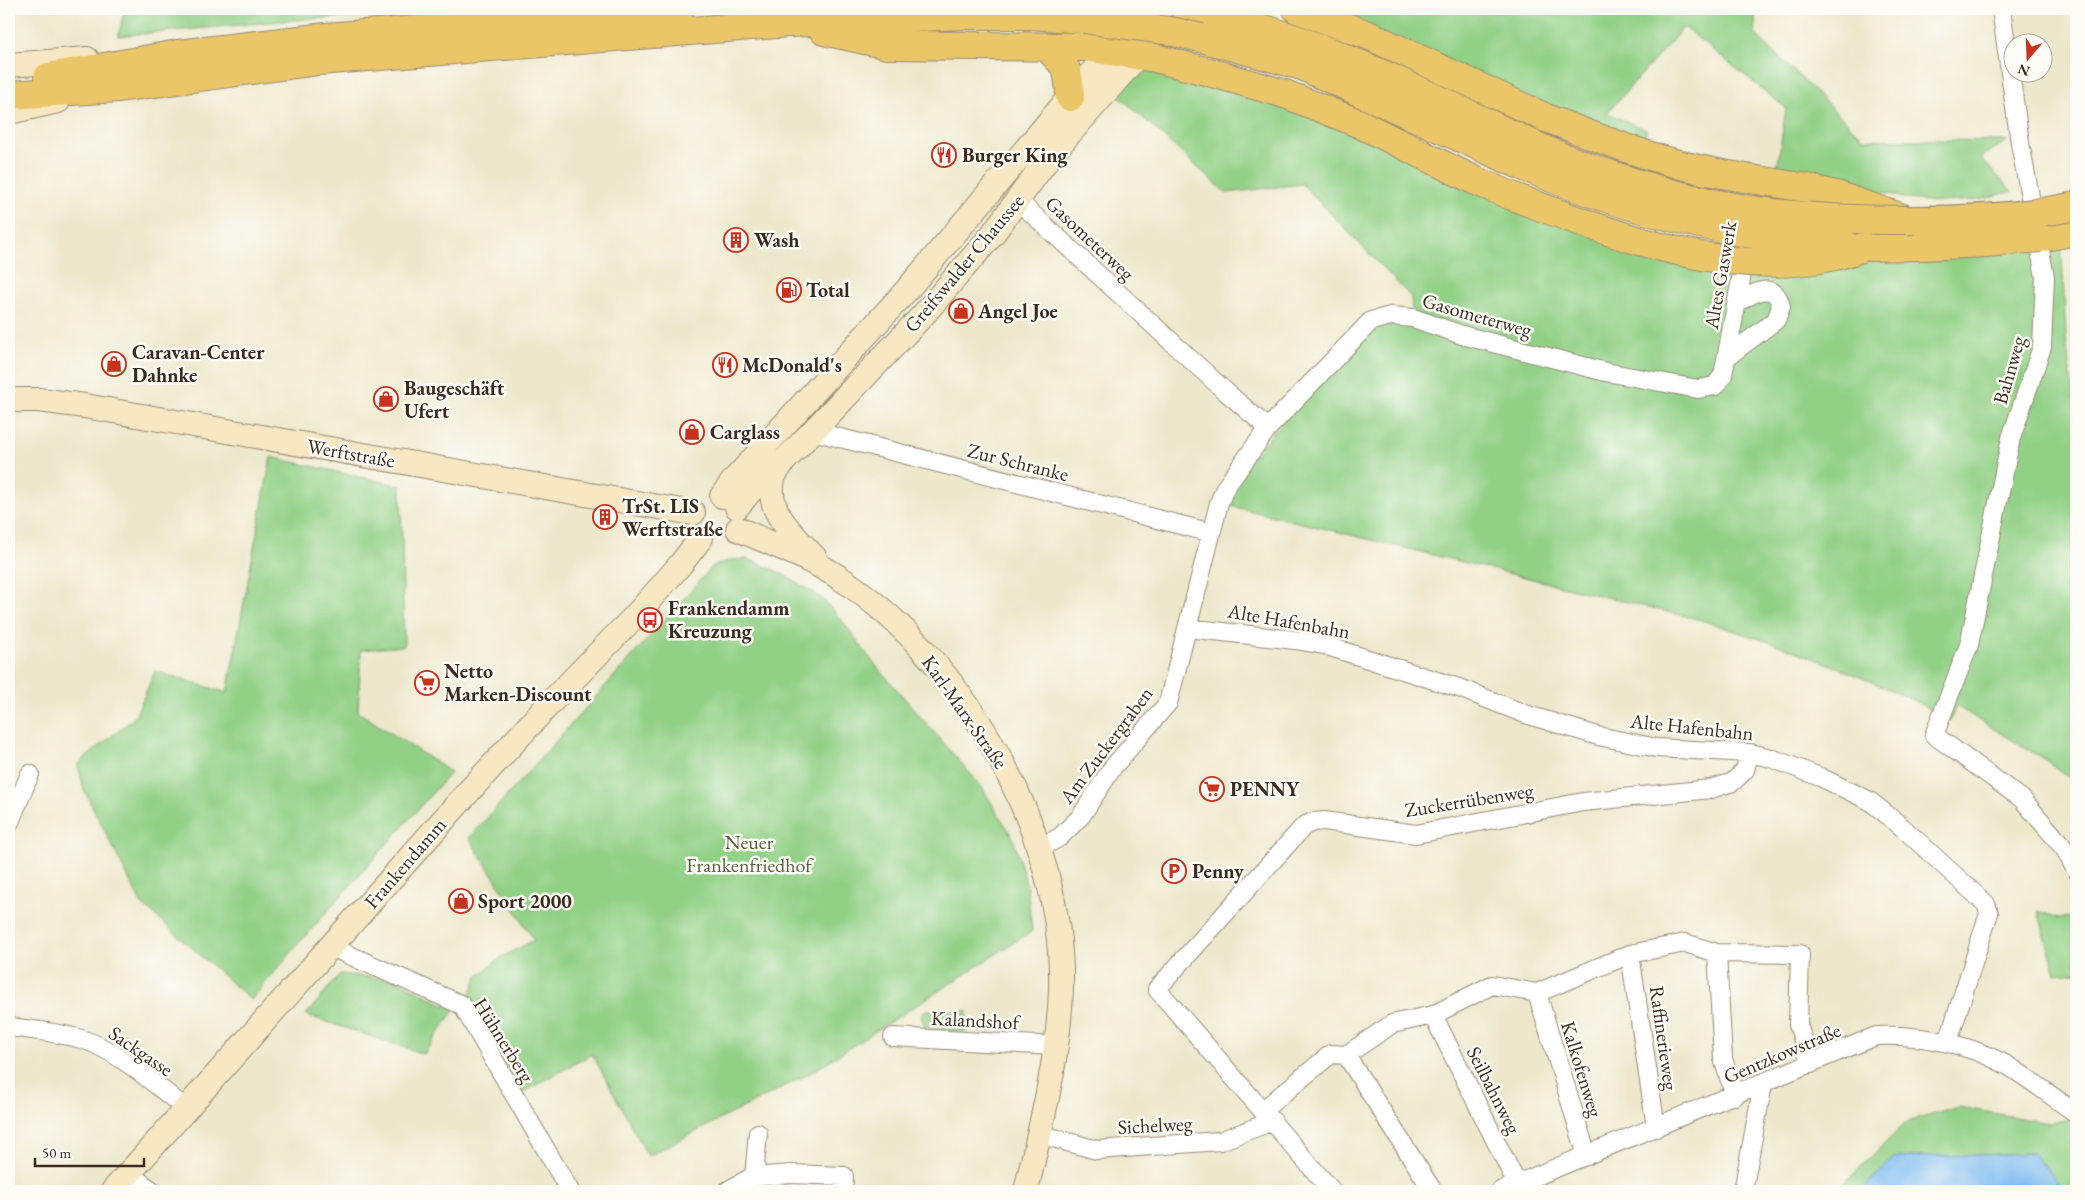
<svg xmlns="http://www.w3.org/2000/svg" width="2085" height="1200" viewBox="0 0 2085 1200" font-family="'EB Garamond',serif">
<rect width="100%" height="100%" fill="#fdfcf7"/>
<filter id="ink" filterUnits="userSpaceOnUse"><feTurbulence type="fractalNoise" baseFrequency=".02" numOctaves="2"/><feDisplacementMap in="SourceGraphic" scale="10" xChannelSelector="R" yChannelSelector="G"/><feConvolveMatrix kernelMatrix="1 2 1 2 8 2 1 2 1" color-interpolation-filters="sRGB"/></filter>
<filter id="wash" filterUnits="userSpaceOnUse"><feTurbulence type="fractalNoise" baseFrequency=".0096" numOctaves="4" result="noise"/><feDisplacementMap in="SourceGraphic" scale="20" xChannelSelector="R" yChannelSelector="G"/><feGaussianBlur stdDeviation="1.12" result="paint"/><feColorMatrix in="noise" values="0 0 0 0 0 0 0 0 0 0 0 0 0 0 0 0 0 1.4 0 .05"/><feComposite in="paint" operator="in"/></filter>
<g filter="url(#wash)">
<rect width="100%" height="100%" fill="#ede8cc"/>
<path fill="#92d086" stroke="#667d52" d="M125,9H475L295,20L118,36Z
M1323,9H1755V34L1864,139L2007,141L1980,158L2012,191L1980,200L1937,202L1907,199L1837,179L1777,169L1786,108L1684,27L1607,113L1647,130L1644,141L1591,123Z
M1138,55L1694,253L2061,234L2066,338L2076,422V783L2047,761L1956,706L1950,721L1914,700L1844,670L1790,649L1701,620L1219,503L1225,488L1371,321L1413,318L1411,297L1302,184L1226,193L1109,87Z
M271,457L401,486L404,646L361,650L358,712L451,772L300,942L251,1000L141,903L84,790L78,764L135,717L155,671L227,693Z
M748,559L781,573L822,598L844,623L872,661L981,786L1013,838L1027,886L1032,931L807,1075L648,1156L592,1054L522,1093L468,998L478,976L502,957L534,940L469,838L713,566L731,560Z
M2038,911L2059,918L2076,917V972L2056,974Z
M340,974L397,980L454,1010L424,1054L306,1015Z
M926,1010L967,1011L966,1032L943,1031L925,1027L921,1016Z
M1959,1107L2049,1123L2076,1118V1191H2065L2032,1153L1893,1158L1861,1191H1836L1907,1122Z"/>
<path fill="#7dbbf0" stroke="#5c7287" d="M2033,1153L2065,1191H1861L1893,1158Z"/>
</g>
<g filter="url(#ink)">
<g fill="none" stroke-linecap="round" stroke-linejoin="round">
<defs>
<path id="street" d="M2001,9L2020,143L2045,277L2042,347L2011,438L1969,645L1934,735L2022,799L2064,848L2076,870
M1017,200L1225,391L1268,428
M1727,357L1776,320L1781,307C1776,279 1753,293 1738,302
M813,431L1212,533
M1187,628L1295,640L1324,645L1459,688L1525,714L1598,736L1657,748L1750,753L1771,758L1820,777L1870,801L1902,827L1986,904L1989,913L1948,1042
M9,824L30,774
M1040,848L1060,837L1081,816L1113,767L1168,703L1219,503L1225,488L1268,428L1371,321L1391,316L1413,318L1462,335L1606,372L1698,389L1715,386L1723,375L1746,252
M331,947L462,1005L570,1191
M1717,953L1723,1059L1735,1096
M1630,954L1656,1128
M1537,993L1587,1156
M1433,1015L1517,1184
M9,1027C33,1030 57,1032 81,1039C116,1049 157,1086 186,1109
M893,1037L1055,1046
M1263,1110L1331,1054L1346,1055
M1039,1134L1097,1150L1220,1141L1273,1121
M129,1174L153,1191
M754,1177L758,1133
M727,1191L750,1178L754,1177L791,1174L844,1176L843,1191
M1332,1191L1157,989L1304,826L1313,822L1324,821L1416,834L1583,802L1711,789L1733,782L1745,770L1750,753
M1433,1191L1346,1055L1392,1024L1433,1015L1492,985L1537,993L1630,954L1685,943L1717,953L1800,954L1798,1025L1811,1064
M1500,1191L1876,1036C1919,1034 1964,1043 2003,1063C2028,1077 2052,1097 2076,1113
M1743,1191L1763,1084"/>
<path id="secondary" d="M9,65L87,59
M9,112L58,101
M9,400H39L85,406L693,513
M783,462C780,467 774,474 773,479C765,512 795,536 815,558
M722,496L734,480L906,291L1070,97L1148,9
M737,507L764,475L785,460L813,431L923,315L992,235L1049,157L1147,45
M738,529C774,545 810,558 843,580C968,664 1065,837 1061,989C1059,1057 1041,1125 1026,1191
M113,1191L470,790L550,703L636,615L680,565L701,538"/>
<path id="highway" d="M1184,9C1308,31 1422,93 1534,145
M1297,9L1368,35L1546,118
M824,31L888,45L1085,47L1155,58L1209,72L1285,94L1358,123L1476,181L1512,196
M1201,38L1302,66L1525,167
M1046,47C1067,67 1069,67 1070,97
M48,77L178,54L326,37L680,9
M9,95L118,88L318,61L788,23L965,15H1030L1084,19
M1807,188L1836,195L1905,219
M2040,238L2076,231
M1864,247L1922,246"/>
</defs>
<use href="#street" stroke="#948975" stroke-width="20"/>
<use href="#secondary" stroke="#948975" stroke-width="26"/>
<use href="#highway" stroke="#948975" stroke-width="30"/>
<use href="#street" stroke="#fff" stroke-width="18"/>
<use href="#secondary" stroke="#f7e8c3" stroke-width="24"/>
<use href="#highway" stroke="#ebc669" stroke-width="28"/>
<defs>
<path id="highway-bridge" d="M1084,19L1170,31L1201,38
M1546,118C1596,137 1645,157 1698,169C1734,177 1770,182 1807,188
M1534,145C1611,178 1691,203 1774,213C1821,219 1867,220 1914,220C1968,220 2024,217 2076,206
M1525,167C1579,190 1634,209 1691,222C1741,234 1793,240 1845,245
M1512,196C1610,233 1728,281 1835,256C1845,254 1854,250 1864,247
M1922,246L1986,243L2040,238"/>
</defs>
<use href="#highway-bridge" stroke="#948975" stroke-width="30" stroke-linecap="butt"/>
<use href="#highway-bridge" stroke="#ebc669" stroke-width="28"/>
</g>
</g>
<defs>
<symbol id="restaurant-ring" viewBox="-11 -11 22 22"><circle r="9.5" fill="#fdfcf7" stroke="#c8321e" stroke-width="1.5"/><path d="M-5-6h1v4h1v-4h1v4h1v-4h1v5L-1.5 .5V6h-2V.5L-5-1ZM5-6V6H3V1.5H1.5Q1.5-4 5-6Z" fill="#c8321e"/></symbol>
<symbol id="building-ring" viewBox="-11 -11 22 22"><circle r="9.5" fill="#fdfcf7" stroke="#c8321e" stroke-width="1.5"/><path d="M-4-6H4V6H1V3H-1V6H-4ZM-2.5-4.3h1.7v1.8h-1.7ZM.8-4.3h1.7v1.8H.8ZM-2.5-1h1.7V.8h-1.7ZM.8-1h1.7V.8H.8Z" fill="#c8321e"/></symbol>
<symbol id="fuel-ring" viewBox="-11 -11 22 22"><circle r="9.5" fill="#fdfcf7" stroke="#c8321e" stroke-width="1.5"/><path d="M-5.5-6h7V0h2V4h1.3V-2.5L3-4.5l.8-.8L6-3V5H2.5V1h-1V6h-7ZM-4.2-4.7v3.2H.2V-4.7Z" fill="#c8321e"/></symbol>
<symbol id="shop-ring" viewBox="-11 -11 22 22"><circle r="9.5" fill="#fdfcf7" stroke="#c8321e" stroke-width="1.5"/><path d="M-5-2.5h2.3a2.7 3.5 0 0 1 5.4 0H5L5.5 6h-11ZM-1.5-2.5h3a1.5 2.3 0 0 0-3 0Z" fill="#c8321e"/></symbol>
<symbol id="bus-ring" viewBox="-11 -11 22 22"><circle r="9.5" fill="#fdfcf7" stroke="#c8321e" stroke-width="1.5"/><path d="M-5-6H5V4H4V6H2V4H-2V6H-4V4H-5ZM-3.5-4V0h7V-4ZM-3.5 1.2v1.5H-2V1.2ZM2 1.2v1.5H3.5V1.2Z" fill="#c8321e"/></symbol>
<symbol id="supermarket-ring" viewBox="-11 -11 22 22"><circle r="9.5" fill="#fdfcf7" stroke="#c8321e" stroke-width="1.5"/><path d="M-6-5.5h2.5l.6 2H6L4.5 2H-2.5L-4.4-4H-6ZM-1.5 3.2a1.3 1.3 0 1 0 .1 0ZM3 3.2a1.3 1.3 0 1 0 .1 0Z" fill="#c8321e"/></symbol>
<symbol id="parking-ring" viewBox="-11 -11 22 22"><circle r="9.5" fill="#fdfcf7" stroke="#c8321e" stroke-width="1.5"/><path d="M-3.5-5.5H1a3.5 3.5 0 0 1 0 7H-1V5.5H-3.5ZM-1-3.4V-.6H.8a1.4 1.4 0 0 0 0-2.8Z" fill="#c8321e"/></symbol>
</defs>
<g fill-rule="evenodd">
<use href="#restaurant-ring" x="930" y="141" width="28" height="28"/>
<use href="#building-ring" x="722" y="226" width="28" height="28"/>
<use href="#fuel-ring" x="775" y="276" width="28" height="28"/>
<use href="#shop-ring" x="947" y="297" width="28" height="28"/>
<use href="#shop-ring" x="100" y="350" width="28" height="28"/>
<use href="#restaurant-ring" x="711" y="351" width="28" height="28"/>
<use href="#shop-ring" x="372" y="385" width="28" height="28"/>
<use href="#shop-ring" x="678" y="418" width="28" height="28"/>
<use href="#building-ring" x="591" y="503" width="28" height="28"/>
<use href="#bus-ring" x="636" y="606" width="28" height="28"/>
<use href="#supermarket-ring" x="413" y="669" width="28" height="28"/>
<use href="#supermarket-ring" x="1198" y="775" width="28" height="28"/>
<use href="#parking-ring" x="1160" y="857" width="28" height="28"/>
<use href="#shop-ring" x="447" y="887" width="28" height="28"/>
</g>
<g text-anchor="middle" stroke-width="5" stroke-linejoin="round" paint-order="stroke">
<g font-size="20" font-weight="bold" fill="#3b2a1e" stroke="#fdfcf7" text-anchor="start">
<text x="962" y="162">Burger King</text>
<text x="754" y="247">Wash</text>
<text x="806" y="297">Total</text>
<text x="978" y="318">Angel Joe</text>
<text x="132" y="359">Caravan-Center<tspan x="132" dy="23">Dahnke</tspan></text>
<text x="742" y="372">McDonald's</text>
<text x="404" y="395">Baugeschäft<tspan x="404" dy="23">Ufert</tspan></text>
<text x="710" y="439">Carglass</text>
<text x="622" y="513">TrSt. LIS<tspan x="622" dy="23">Werftstraße</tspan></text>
<text x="668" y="615">Frankendamm<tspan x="668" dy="23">Kreuzung</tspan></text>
<text x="444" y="678">Netto<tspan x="444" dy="23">Marken-Discount</tspan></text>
<text x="1230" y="796">PENNY</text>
<text x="1192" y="878">Penny</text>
<text x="478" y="908">Sport 2000</text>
</g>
<g font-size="20" fill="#3b2a1e" stroke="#fdfcf7">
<text transform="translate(1090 238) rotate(43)" y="7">Gasometerweg</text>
<text transform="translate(964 263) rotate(-50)" y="7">Greifswalder Chaussee</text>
<text transform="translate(1720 275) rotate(-80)" y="7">Altes Gaswerk</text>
<text transform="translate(1477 315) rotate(16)" y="7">Gasometerweg</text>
<text transform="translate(2009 370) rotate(-74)" y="7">Bahnweg</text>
<text transform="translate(351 453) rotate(10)" y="7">Werftstraße</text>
<text transform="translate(1018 462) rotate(14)" y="7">Zur Schranke</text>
<text transform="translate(1289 621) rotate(10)" y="7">Alte Hafenbahn</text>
<text transform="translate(965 712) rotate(55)" y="7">Karl-Marx-Straße</text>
<text transform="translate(1692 727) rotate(6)" y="7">Alte Hafenbahn</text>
<text transform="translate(1106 745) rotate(-53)" y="7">Am Zuckergraben</text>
<text transform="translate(1469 800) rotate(-9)" y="7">Zuckerrübenweg</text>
<text transform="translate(405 863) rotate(-49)" y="7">Frankendamm</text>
<text transform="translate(975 1020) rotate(3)" y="7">Kalandshof</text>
<text transform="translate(1664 1038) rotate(82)" y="7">Raffinerieweg</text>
<text transform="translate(504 1040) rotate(58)" y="7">Hühnerberg</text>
<text transform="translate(141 1051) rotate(34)" y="7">Sackgasse</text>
<text transform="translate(1782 1053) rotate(-23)" y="7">Gentzkowstraße</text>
<text transform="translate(1582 1069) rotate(73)" y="7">Kalkofenweg</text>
<text transform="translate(1494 1090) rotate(63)" y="7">Seilbahnweg</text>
<text transform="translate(1155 1125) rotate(-3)" y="7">Sichelweg</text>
</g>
<g font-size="20" fill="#555c3d" stroke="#fdfcf7">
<text x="749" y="849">Neuer<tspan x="749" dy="23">Frankenfriedhof</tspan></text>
</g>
</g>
<rect width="2085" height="1200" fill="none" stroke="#fdfcf7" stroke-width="30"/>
<g transform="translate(2028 58) rotate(199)"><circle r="24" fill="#fdfcf7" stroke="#afa8a0"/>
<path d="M0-4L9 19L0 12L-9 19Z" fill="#c8321e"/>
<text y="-8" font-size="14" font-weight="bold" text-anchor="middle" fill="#3b2a1e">N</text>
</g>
<path d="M35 1158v8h109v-8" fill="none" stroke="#3b2a1e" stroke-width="2.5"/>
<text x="42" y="1158" font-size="15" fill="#3b2a1e" stroke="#fdfcf7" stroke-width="4" paint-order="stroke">50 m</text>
</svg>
